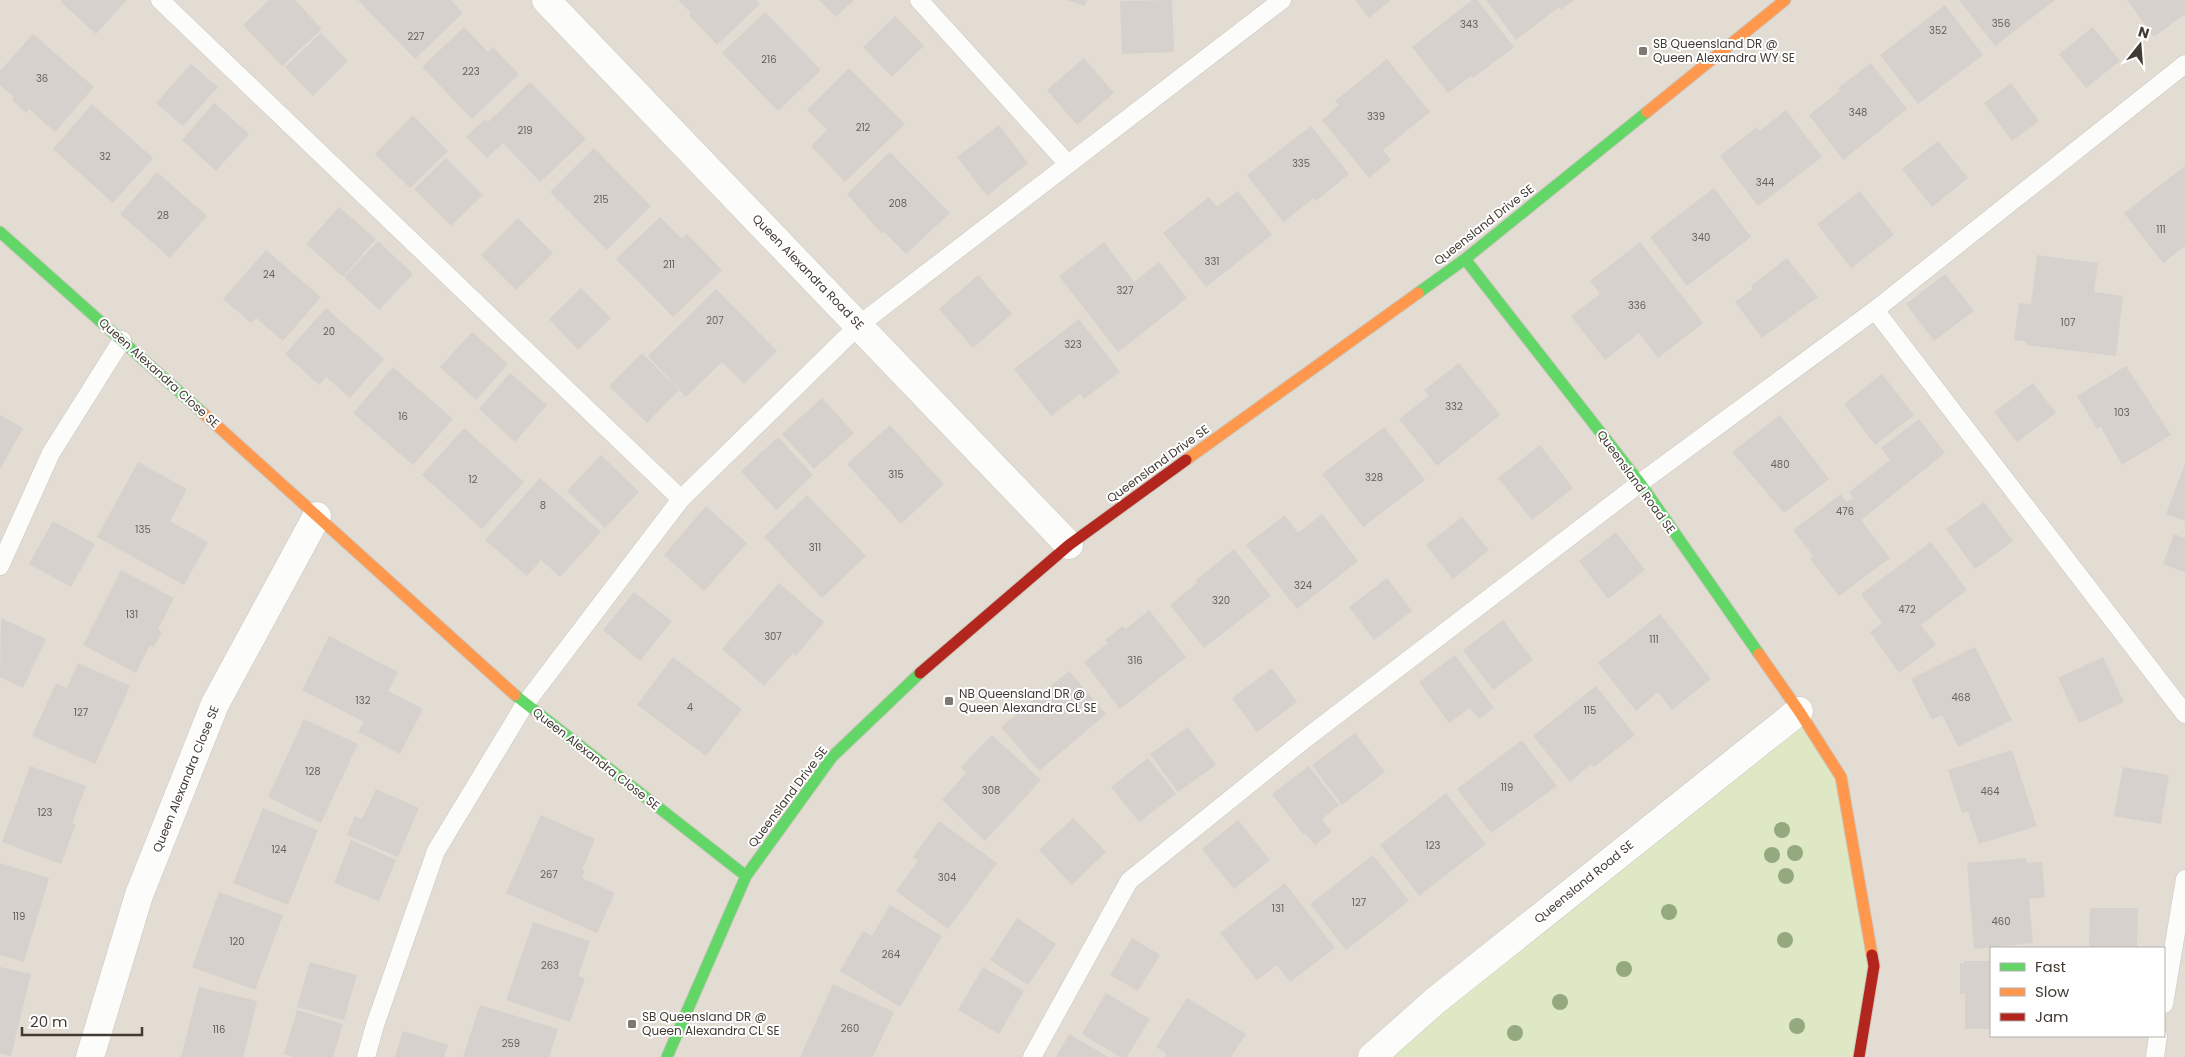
<svg xmlns="http://www.w3.org/2000/svg" width="2185" height="1057" viewBox="0 0 2185 1057" font-family="Poppins,sans-serif">
<rect width="100%" height="100%" fill="#eeeae6"/>
<path fill="#e2dcd3" fill-rule="evenodd" d="M0,0H2185V1057H0ZM1991,948H2164V1036H1991Z"/>
<path fill="#dee8c5" d="M1799,711L1841,777L1874,966L1859,1057H1372Z"/>
<path fill="#d6d1cd" d="M62,0H125L126,1L96,34L61,2Z
M269,0H295L322,29L282,66L243,25Z
M358,0H451L463,13L415,59Z
M678,0H756L760,4L717,45L689,15L691,13Z
M819,0H854L836,17Z
M1066,0H1087L1085,6Z
M1172,0L1174,52L1122,54L1120,1Z
M1355,0H1391L1369,18Z
M1472,0H1477L1514,47L1473,78L1471,76L1448,93L1412,47Z
M1486,0H1574L1561,10L1559,7L1516,40Z
M1959,0H2055L1995,46Z
M2127,0H2185V14L2154,37Z
M1945,5L1983,55L1918,104L1880,55Z
M765,12L821,70L778,111L722,53Z
M895,16L924,46L892,77L863,47Z
M464,27L488,52L493,47L519,74L472,119L422,67Z
M2093,27L2120,61L2086,88L2059,54Z
M321,33L348,61L313,96L285,67Z
M33,34L94,87L55,132L29,109L26,113L12,100L14,97L0,85V71Z
M1084,58L1114,93L1077,125L1047,90Z
M1387,59L1430,112L1383,150L1391,160L1369,178L1322,120L1339,105L1335,101Z
M1871,63L1907,109L1843,160L1809,115L1840,91L1838,88Z
M191,64L218,87L183,126L156,103Z
M849,68L905,124L845,182L811,146L827,130L807,110Z
M530,82L586,139L540,182L503,143L487,158L466,137L485,119L488,122Z
M2011,83L2039,121L2012,141L1984,103Z
M214,103L249,134L216,171L182,140Z
M92,104L153,158L113,203L53,149Z
M1786,110L1822,157L1758,206L1720,156L1757,127L1760,131Z
M413,115L448,151L410,188L375,154Z
M999,125L1028,163L987,196L957,157Z
M1311,126L1349,174L1316,201L1314,198L1283,222L1247,175Z
M1938,141L1968,178L1932,207L1902,169Z
M594,148L651,206L607,250L550,192Z
M890,152L950,213L906,254L884,232L882,234L847,194Z
M446,158L483,195L451,226L414,189Z
M2185,166V246L2163,263L2124,213Z
M157,172L207,216L170,258L120,214Z
M1714,188L1751,237L1687,286L1650,237Z
M1238,191L1272,235L1206,287L1163,233L1209,197L1217,207Z
M1860,191L1894,235L1851,268L1817,224Z
M339,207L376,239L343,277L306,244Z
M660,217L682,239L687,234L722,270L673,317L616,259Z
M518,218L553,253L516,290L481,255Z
M378,241L413,274L379,310L344,277Z
M1104,242L1134,282L1159,262L1187,298L1118,352L1059,276Z
M1640,242L1703,323L1658,358L1639,333L1605,360L1571,316L1600,294L1590,281Z
M266,250L321,297L283,341L256,318L251,323L223,299Z
M2037,255L2098,263L2094,292L2123,296L2116,356L2026,345L2027,342L2014,340L2019,303L2031,304Z
M1787,258L1818,297L1762,338L1735,302L1753,289L1751,286Z
M1945,274L1974,311L1934,341L1906,304Z
M978,275L1012,314L973,348L939,309Z
M581,288L611,318L578,350L549,319Z
M716,289L777,351L744,384L722,362L686,397L648,356Z
M326,308L384,359L350,398L326,377L319,385L285,354Z
M1079,319L1120,372L1084,399L1080,394L1051,416L1014,369Z
M472,332L508,364L476,400L440,367Z
M642,353L679,390L647,423L609,386Z
M1459,363L1500,415L1437,466L1399,419L1429,396L1424,390Z
M2126,366L2171,435L2122,465L2101,427L2097,429L2077,396Z
M393,367L453,419L413,465L353,413Z
M510,373L547,405L515,442L479,409Z
M1882,374L1914,415L1875,445L1844,404Z
M2033,383L2056,413L2017,442L1994,412Z
M822,398L854,433L814,469L782,434Z
M0,415L23,428L0,469Z
M1780,415L1829,479L1784,513L1732,452Z
M1919,419L1945,453L1861,520L1890,558L1839,596L1810,559L1813,556L1793,530L1841,494L1846,502L1853,498L1849,492L1890,460L1881,448Z
M890,425L944,484L901,524L847,464Z
M1384,427L1425,480L1363,527L1322,474Z
M464,428L524,482L482,529L422,475Z
M778,437L813,475L776,510L741,471Z
M1540,445L1573,488L1532,520L1498,478Z
M601,455L639,492L605,528L567,491Z
M138,462L187,489L170,521L208,542L184,585L97,537Z
M2185,464V521L2166,514Z
M540,478L601,532L560,577L541,560L527,576L485,540Z
M807,495L866,556L822,598L764,537Z
M1984,502L2013,541L1975,569L1946,529Z
M706,506L747,543L704,591L664,555Z
M1322,514L1358,561L1297,609L1246,545L1285,515L1298,533Z
M1462,517L1489,550L1453,579L1426,545Z
M53,521L95,544L71,587L29,564Z
M1616,532L1645,570L1608,599L1579,561Z
M2174,534L2185,538V572L2163,564Z
M1931,542L1967,590L1921,625L1936,645L1899,673L1870,632L1882,623L1861,594Z
M1234,549L1271,596L1204,648L1170,605L1197,583L1195,581Z
M121,570L174,598L158,629L162,632L154,647L150,645L136,673L83,645Z
M1387,578L1412,611L1374,640L1349,607Z
M779,583L824,622L796,656L793,653L764,686L722,649Z
M634,592L672,621L640,661L603,630Z
M1149,610L1186,657L1120,709L1084,662L1108,643L1105,640L1123,626L1126,629Z
M1660,614L1711,679L1672,710L1658,692L1636,711L1598,663Z
M1,618L46,639L23,688L0,677Z
M1503,620L1533,660L1493,690L1463,650Z
M329,636L398,672L388,691L423,709L400,754L358,732L364,722L302,690Z
M1975,647L2012,720L1958,747L1942,715L1932,720L1911,679Z
M1455,655L1494,708L1479,719L1470,708L1449,723L1419,682Z
M673,657L742,709L706,756L637,705Z
M2103,657L2124,702L2079,723L2058,678Z
M78,663L130,686L95,764L32,736L56,683L67,688Z
M1272,668L1297,702L1257,732L1232,698Z
M1069,671L1106,714L1039,771L1001,727Z
M1596,686L1635,735L1594,767L1591,764L1570,782L1533,736Z
M304,719L358,744L321,823L268,797Z
M1188,727L1216,765L1178,792L1150,754Z
M1355,733L1385,772L1342,805L1312,765Z
M992,735L1041,780L985,841L942,800L966,773L961,767Z
M1522,740L1557,786L1491,833L1457,789Z
M2012,750L2037,826L1979,844L1968,812L1962,813L1948,770Z
M1148,758L1176,794L1139,822L1111,787Z
M30,766L86,786L72,823L76,824L61,864L2,842Z
M1309,766L1339,805L1322,819L1332,832L1315,845L1305,833L1303,834L1272,794Z
M2123,767L2169,775L2161,824L2114,816Z
M376,789L419,808L398,857L347,835L355,816L362,819Z
M1446,793L1486,844L1419,896L1380,845Z
M263,808L318,830L288,905L233,883Z
M541,815L595,839L582,870L585,871L582,878L615,893L597,933L506,893Z
M1073,818L1106,852L1072,885L1039,850Z
M1238,820L1270,860L1234,889L1202,849Z
M939,821L997,863L948,929L896,891L918,861L913,857Z
M351,840L396,860L379,901L334,883Z
M1373,855L1409,901L1346,950L1310,904Z
M2026,858L2027,863L2042,862L2045,897L2029,899L2033,943L1974,949L1967,863Z
M0,863L49,878L24,962L0,955Z
M1285,883L1335,948L1290,982L1277,965L1257,980L1220,933Z
M219,892L283,915L255,990L192,967Z
M890,905L942,936L900,1007L840,971L863,931L872,936Z
M2090,908H2138L2137,948H2089Z
M1017,918L1056,944L1028,985L990,960Z
M533,922L590,941L578,976L585,978L570,1022L506,1000Z
M1132,938L1160,955L1138,991L1110,975Z
M1964,961H1991V1029H1965V994H1960V963L1964,964Z
M310,962L357,975L344,1020L297,1007Z
M0,967L31,974L11,1056L0,1053Z
M983,967L1024,991L999,1034L958,1010Z
M833,984L894,1012L873,1057H800Z
M199,987L257,1001L243,1057H181Z
M1106,993L1150,1019L1127,1057H1120L1082,1034Z
M1187,998L1246,1034L1231,1057H1165L1167,1054L1156,1047Z
M480,1005L558,1029L549,1057H463Z
M297,1010L343,1024L333,1057H294L284,1054Z
M403,1031L448,1045L444,1057H395Z
M1069,1034L1108,1057H1056Z"/>
<g fill="none" stroke-linecap="round" stroke-linejoin="round">
<defs>
<path id="lane" d="M160,0L681,499
M919,0L1068,164
M1875,310L2185,714
M0,566L51,453L122,340
M2164,1004L2185,879
M366,1057L375,1025L436,851L525,704L681,499L859,325L1282,0
M1032,1057L1129,881L1305,739L1640,483L1875,310L2185,64
M2155,1057L2158,1036"/>
<path id="street" d="M546,0L1069,545
M90,1057L139,895L215,704L317,516
M1372,1057L1435,1001L1799,711"/>
<path id="fast" d="M0,232L203,413
M1465,259L1640,483L1759,654
M1418,293L1465,259L1647,112
M515,695L746,876
M667,1057L746,876L832,757L920,673"/>
<path id="slow" d="M1647,112L1785,0
M203,413L515,695
M1186,460L1418,293
M1759,654L1799,711L1841,777L1872,955"/>
<path id="jam" d="M920,673L1069,545L1186,460
M1859,1057L1874,966L1872,955"/>
</defs>
<use href="#lane" stroke="#cac6c2" stroke-width="19"/>
<use href="#street" stroke="#cac6c2" stroke-width="29"/>
<use href="#fast" stroke="#cdc7bd" stroke-width="13"/>
<use href="#slow" stroke="#cdc7bd" stroke-width="13"/>
<use href="#jam" stroke="#cdc7bd" stroke-width="13"/>
<use href="#lane" stroke="#fcfcfb" stroke-width="18"/>
<use href="#street" stroke="#fcfcfb" stroke-width="28"/>
<use href="#fast" stroke="#63d668" stroke-width="11"/>
<use href="#slow" stroke="#ff974d" stroke-width="11"/>
<use href="#jam" stroke="#b3261e" stroke-width="11"/>
</g>
<g fill="#94a97d">
<circle cx="1782" cy="830" r="8"/>
<circle cx="1795" cy="853" r="8"/>
<circle cx="1772" cy="855" r="8"/>
<circle cx="1786" cy="876" r="8"/>
<circle cx="1669" cy="912" r="8"/>
<circle cx="1785" cy="940" r="8"/>
<circle cx="1624" cy="969" r="8"/>
<circle cx="1560" cy="1002" r="8"/>
<circle cx="1797" cy="1026" r="8"/>
<circle cx="1515" cy="1033" r="8"/>
</g>
<g fill="#7e7872" stroke="#fff" stroke-width="2">
<rect x="1638" y="46" width="10" height="10" rx="2.5"/>
<rect x="944" y="696" width="10" height="10" rx="2.5"/>
<rect x="627" y="1019" width="10" height="10" rx="2.5"/>
</g>
<g text-anchor="middle" stroke-width="4" stroke-linejoin="round" paint-order="stroke">
<g font-size="10" fill="#68625b">
<text x="2001" y="27">356</text>
<text x="1469" y="28">343</text>
<text x="1938" y="34">352</text>
<text x="416" y="40">227</text>
<text x="769" y="63">216</text>
<text x="471" y="75">223</text>
<text x="42" y="82">36</text>
<text x="1858" y="116">348</text>
<text x="1376" y="120">339</text>
<text x="863" y="131">212</text>
<text x="525" y="134">219</text>
<text x="105" y="160">32</text>
<text x="1301" y="167">335</text>
<text x="1765" y="186">344</text>
<text x="601" y="203">215</text>
<text x="898" y="207">208</text>
<text x="163" y="219">28</text>
<text x="2161" y="233">111</text>
<text x="1701" y="241">340</text>
<text x="1212" y="265">331</text>
<text x="669" y="268">211</text>
<text x="269" y="278">24</text>
<text x="1125" y="294">327</text>
<text x="1637" y="309">336</text>
<text x="715" y="324">207</text>
<text x="2068" y="326">107</text>
<text x="329" y="335">20</text>
<text x="1073" y="348">323</text>
<text x="1454" y="410">332</text>
<text x="2122" y="416">103</text>
<text x="403" y="420">16</text>
<text x="1780" y="468">480</text>
<text x="896" y="478">315</text>
<text x="1374" y="481">328</text>
<text x="473" y="483">12</text>
<text x="543" y="509">8</text>
<text x="1845" y="515">476</text>
<text x="143" y="533">135</text>
<text x="815" y="551">311</text>
<text x="1303" y="589">324</text>
<text x="1221" y="604">320</text>
<text x="1907" y="613">472</text>
<text x="132" y="618">131</text>
<text x="773" y="640">307</text>
<text x="1654" y="643">111</text>
<text x="1135" y="664">316</text>
<text x="1961" y="701">468</text>
<text x="363" y="704">132</text>
<text x="690" y="711">4</text>
<text x="1590" y="714">115</text>
<text x="81" y="716">127</text>
<text x="313" y="775">128</text>
<text x="1507" y="791">119</text>
<text x="991" y="794">308</text>
<text x="1990" y="795">464</text>
<text x="45" y="816">123</text>
<text x="1433" y="849">123</text>
<text x="279" y="853">124</text>
<text x="549" y="878">267</text>
<text x="947" y="881">304</text>
<text x="1359" y="906">127</text>
<text x="1278" y="912">131</text>
<text x="19" y="920">119</text>
<text x="2001" y="925">460</text>
<text x="237" y="945">120</text>
<text x="891" y="958">264</text>
<text x="550" y="969">263</text>
<text x="850" y="1032">260</text>
<text x="219" y="1033">116</text>
<text x="511" y="1047">259</text>
</g>
<g font-size="12" fill="#423b33" stroke="#fff" text-anchor="start">
<text x="1653" y="48">SB Queensland DR @<tspan x="1653" dy="14">Queen Alexandra WY SE</tspan></text>
<text x="959" y="698">NB Queensland DR @<tspan x="959" dy="14">Queen Alexandra CL SE</tspan></text>
<text x="642" y="1021">SB Queensland DR @<tspan x="642" dy="14">Queen Alexandra CL SE</tspan></text>
</g>
<g font-size="12" fill="#423b33" stroke="#fff">
<text transform="translate(1484 225) rotate(-38)" y="4">Queensland Drive SE</text>
<text transform="translate(808 272) rotate(46)" y="4">Queen Alexandra Road SE</text>
<text transform="translate(159 373) rotate(42)" y="4">Queen Alexandra Close SE</text>
<text transform="translate(1158 464) rotate(-36)" y="4">Queensland Drive SE</text>
<text transform="translate(1636 482) rotate(54)" y="4">Queensland Road SE</text>
<text transform="translate(596 759) rotate(38)" y="4">Queen Alexandra Close SE</text>
<text transform="translate(186 779) rotate(-68)" y="4">Queen Alexandra Close SE</text>
<text transform="translate(788 797) rotate(-53)" y="4">Queensland Drive SE</text>
<text transform="translate(1584 882) rotate(-39)" y="4">Queensland Road SE</text>
</g>
</g>
<rect x="1990" y="947" width="175" height="90" fill="#ffffff" stroke="#b3b1ad"/>
<rect x="2000" y="963" width="25" height="8" fill="#63d668" stroke="#b3b1ad"/>
<text x="2035" y="972" font-size="15" fill="#423b33">Fast</text>
<rect x="2000" y="988" width="25" height="8" fill="#ff974d" stroke="#b3b1ad"/>
<text x="2035" y="997" font-size="15" fill="#423b33">Slow</text>
<rect x="2000" y="1013" width="25" height="8" fill="#b3261e" stroke="#b3b1ad"/>
<text x="2035" y="1022" font-size="15" fill="#423b33">Jam</text>
<g transform="translate(2140 45) rotate(17)" stroke="#ffffff" stroke-width="4" paint-order="stroke">
<path d="M0-4L9 19L0 12L-9 19Z" fill="#423b33"/>
<text y="-8" font-size="14" font-weight="bold" text-anchor="middle" fill="#423b33">N</text>
</g>
<path d="M22 1027v8h120v-8" fill="none" stroke="#423b33" stroke-width="2.5"/>
<text x="30" y="1027" font-size="15" fill="#423b33" stroke="#ffffff" stroke-width="4" paint-order="stroke">20 m</text>
</svg>
